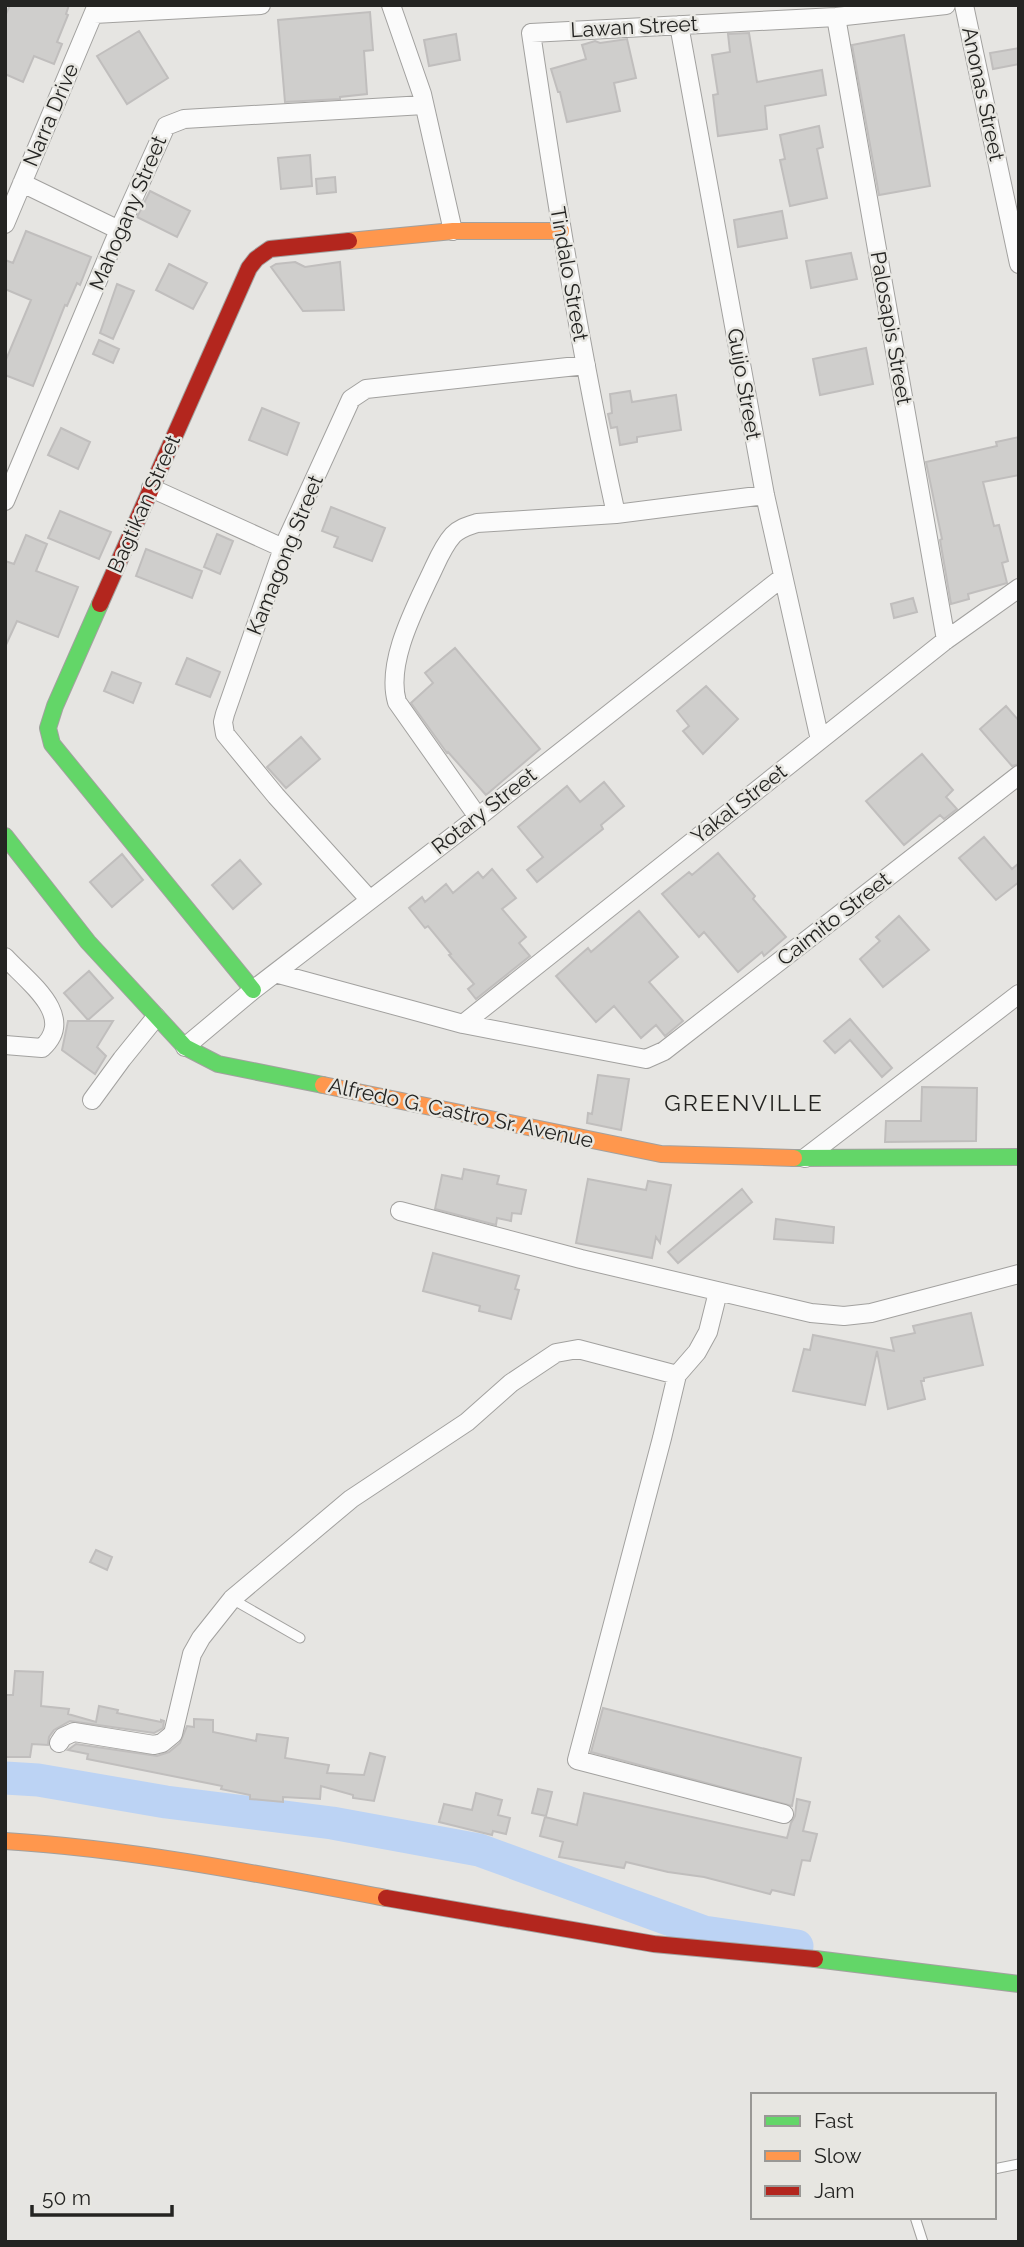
<svg xmlns="http://www.w3.org/2000/svg" width="1024" height="2247" viewBox="0 0 1024 2247" font-family="Raleway,sans-serif">
<rect width="100%" height="100%" fill="#e6e5e2"/>
<g fill="none" stroke-linecap="round" stroke-linejoin="round">
<path stroke="#bcd3f4" stroke-width="33" d="M5,1778L38,1780L166,1802L332,1823L479,1850L704,1932L797,1946"/>
</g>
<path fill="#cfcecc" stroke="#c0bebd" stroke-width="2" d="M10,5H69L66,14L68,15L57,42L62,44L54,64L34,56L23,82L5,74V16Z
M370,12L373,50L364,51L367,94L340,97V99L285,102L278,20Z
M139,31L168,78L127,104L97,56Z
M749,33L757,82L822,70L826,95L765,106L767,129L718,136L713,95L718,94L712,55L730,52L728,34Z
M456,34L460,60L429,66L424,40Z
M904,35L930,186L879,195L852,45Z
M627,39L636,78L614,83L620,111L567,122L560,92H558L551,69L586,59L582,45L595,41L600,43Z
M1019,48V64L993,69L990,53Z
M819,126L823,147L817,149L827,198L790,206L780,160L785,159L780,135Z
M310,155L312,186L281,189L278,158Z
M335,177L336,192L317,194L316,179Z
M150,191L190,211L177,237L137,217Z
M782,211L787,238L738,247L734,220Z
M26,231L91,257L80,285L77,283L67,306L65,305L33,386L5,375V362L31,300L5,289V260L13,263Z
M851,253L857,279L811,288L806,261Z
M295,262L305,267L340,262L344,310L303,311L271,267L276,264Z
M169,264L207,283L193,309L156,290Z
M117,284L134,291L113,339L100,333Z
M99,340L119,349L113,363L93,354Z
M866,348L873,384L820,395L813,359Z
M630,391L632,402L676,395L681,430L637,437V442L620,445L617,427L611,428L608,414L612,413L610,394Z
M262,408L299,423L287,455L249,440Z
M61,428L90,442L78,469L48,455Z
M1019,437V475L983,482L994,526L999,525L1008,561L1002,563L1007,583L968,594L969,599L951,604L940,540L942,539L926,462L997,446L996,442Z
M331,507L385,528L372,561L334,547L338,537L322,531Z
M60,511L111,532L99,559L48,538Z
M217,534L233,541L220,574L204,567Z
M26,535L47,544L36,571L78,587L58,637L17,621L5,647V561L14,564Z
M146,549L202,571L192,598L136,576Z
M913,598L917,612L894,618L891,604Z
M455,648L540,749L486,795L448,752L447,753L411,703L433,683L425,673Z
M187,658L220,672L210,697L176,684Z
M112,672L141,683L133,703L104,691Z
M706,686L738,719L703,754L683,731L689,726L677,711Z
M1006,706L1019,721V764L1012,766L980,729Z
M301,737L320,759L286,788L267,767Z
M922,754L953,790L946,797L957,809L944,819L940,815L904,845L866,801Z
M604,782L624,806L601,825L603,829L537,882L527,870L543,857L518,827L567,786L580,802Z
M984,837L1012,869L1019,863V882L996,900L959,858Z
M718,853L755,896L753,899L786,937L764,956L762,952L738,972L704,932L699,937L662,894L689,872L692,875Z
M122,854L143,880L112,907L90,882Z
M240,860L261,884L233,909L212,885Z
M492,869L516,898L502,909L526,937L519,943L530,956L476,999L468,989L474,984L449,955L451,954L428,926L425,928L409,908L422,897L425,902L446,884L453,893L478,872L483,878Z
M639,911L678,957L649,982L683,1021L665,1036L656,1025L641,1038L614,1006L596,1022L556,976L588,948L591,952Z
M899,916L929,950L883,987L860,959L880,941L876,937Z
M89,971L113,998L88,1020L64,993Z
M850,1019L892,1068L882,1077L850,1040L835,1053L824,1041Z
M68,1021H113L97,1047L106,1056L95,1074L62,1050Z
M598,1075L629,1079L621,1130L587,1123L588,1113L592,1114Z
M922,1087L977,1088L976,1141L885,1142L886,1121H921Z
M464,1169L499,1176L497,1184L526,1190L521,1214L512,1213L511,1221L497,1218L496,1225L435,1209L442,1175L462,1179Z
M588,1179L646,1190L648,1181L671,1185L660,1243L656,1237L652,1258L576,1243Z
M742,1189L752,1202L678,1263L668,1252Z
M776,1219L834,1227L833,1243L774,1239Z
M433,1253L519,1276L515,1289L519,1290L511,1319L479,1311L480,1306L423,1291Z
M971,1313L983,1365L924,1378V1381H921L925,1399L888,1409L877,1351L865,1405L793,1391L804,1349L810,1350L813,1335L894,1351L891,1338L915,1333L913,1326Z
M96,1550L112,1557L107,1570L90,1562Z
M15,1671L43,1672L41,1706L69,1709L68,1714L96,1722L99,1706L118,1710L117,1713L161,1722V1720L164,1721L163,1728L154,1733L70,1721L54,1730L49,1737L48,1745L32,1744L30,1757H5V1695H13Z
M603,1708L801,1758L792,1806L591,1752Z
M194,1719L213,1720V1732L256,1741L257,1734L288,1738L285,1758L329,1765L327,1773L364,1775L370,1753L385,1757L374,1801L353,1798V1795L321,1786L320,1799L283,1797V1802L250,1799V1795L221,1789L222,1786L87,1759L88,1754L68,1750L76,1744L157,1756L169,1752L180,1743L187,1726L194,1727Z
M538,1789L552,1792L546,1816L532,1813Z
M476,1793L502,1800L498,1815L510,1818L506,1834L493,1831L492,1835L439,1822L444,1804L472,1810Z
M584,1793L787,1838L791,1823L795,1816L797,1799L810,1802L803,1831L817,1834L810,1861L802,1860L794,1895L772,1890L770,1894L704,1877L668,1872L626,1862L624,1868L559,1857L563,1842L540,1836L545,1817L577,1825Z"/>
<g fill="none" stroke-linecap="round" stroke-linejoin="round">
<defs>
<path id="lane" d="M232,1599L300,1638
M994,2169L1019,2164
M915,2217L923,2242"/>
<path id="street" d="M391,5L422,94L453,231
M964,5L1019,264
M94,14L261,5
M836,17L946,640
M679,25L765,495L820,740
M22,183L119,230
M5,224L97,5
M151,488L283,548
M5,501L119,230L166,126L184,119L424,105
M616,514C581,355 555,194 531,33L836,17L946,5
M478,817L397,702C386,664 413,612 429,578C436,564 442,547 453,535C460,528 468,526 477,523L616,514L765,495
M369,899L276,796L225,734L223,722L225,714L283,548L351,399L366,389L586,365
M5,957C28,982 77,1016 42,1048L5,1045
M275,973L463,1024L646,1059L664,1051L1019,775
M463,1024L946,640L1019,588
M185,1047L253,990L478,817L783,577
M92,1100L122,1059L156,1017
M805,1158L1019,994
M400,1211L581,1259L811,1313L844,1316L871,1313L1019,1274
M718,1292L708,1332L697,1352L677,1375L662,1438L577,1760L784,1814
M59,1743L63,1737L74,1732L154,1745L162,1743L173,1734L192,1654L201,1638L232,1599L351,1499L467,1422L511,1383L556,1353L578,1349L677,1375"/>
<path id="fast" d="M100,604L55,706L48,728L52,744L253,990
M5,836L88,942L185,1047L218,1064L323,1085
M794,1158L1019,1157
M815,1959L1019,1984"/>
<path id="slow" d="M349,241L453,231H561
M323,1085L661,1154L794,1158
M5,1841C133,1849 260,1874 386,1898"/>
<path id="jam" d="M100,604L249,268L256,259L270,249L349,241
M386,1898L654,1944L815,1959"/>
</defs>
<use href="#lane" stroke="#a2a19f" stroke-width="11"/>
<use href="#street" stroke="#a2a19f" stroke-width="20"/>
<use href="#fast" stroke="#a2a19f" stroke-width="18"/>
<use href="#slow" stroke="#a2a19f" stroke-width="18"/>
<use href="#jam" stroke="#a2a19f" stroke-width="18"/>
<use href="#lane" stroke="#fbfbfb" stroke-width="9"/>
<use href="#street" stroke="#fbfbfb" stroke-width="18"/>
<use href="#fast" stroke="#63d668" stroke-width="16"/>
<use href="#slow" stroke="#ff974d" stroke-width="16"/>
<use href="#jam" stroke="#b3261e" stroke-width="16"/>
</g>
<g text-anchor="middle" stroke-width="5" stroke-linejoin="round" paint-order="stroke">
<g font-size="21" fill="#242422" stroke="#e7e6e1">
<text transform="translate(634 27) rotate(-3)" y="7">Lawan Street</text>
<text transform="translate(983 94) rotate(78)" y="7">Anonas Street</text>
<text transform="translate(51 115) rotate(-67)" y="7">Narra Drive</text>
<text transform="translate(128 213) rotate(-67)" y="7">Mahogany Street</text>
<text transform="translate(569 274) rotate(80)" y="7">Tindalo Street</text>
<text transform="translate(891 328) rotate(80)" y="7">Palosapis Street</text>
<text transform="translate(744 384) rotate(80)" y="7">Guijo Street</text>
<text transform="translate(144 504) rotate(-66)" y="7">Bagtikan Street</text>
<text transform="translate(285 555) rotate(-68)" y="7">Kamagong Street</text>
<text transform="translate(739 804) rotate(-38)" y="7">Yakal Street</text>
<text transform="translate(484 811) rotate(-38)" y="7">Rotary Street</text>
<text transform="translate(834 919) rotate(-38)" y="7">Caimito Street</text>
<text transform="translate(461 1113) rotate(12)" y="7">Alfredo G. Castro Sr. Avenue</text>
</g>
<g font-size="23" letter-spacing="2" fill="#242422" stroke="#e7e6e1">
<text x="744" y="1111">GREENVILLE</text>
</g>
</g>
<rect width="1024" height="2247" fill="none" stroke="#242422" stroke-width="14"/>
<rect x="751" y="2093" width="245" height="126" fill="#e7e6e1" stroke="#999895" stroke-width="2"/>
<rect x="765" y="2116" width="35" height="10" fill="#63d668" stroke="#999895" stroke-width="2"/>
<text x="814" y="2128" font-size="21" fill="#242422">Fast</text>
<rect x="765" y="2151" width="35" height="10" fill="#ff974d" stroke="#999895" stroke-width="2"/>
<text x="814" y="2163" font-size="21" fill="#242422">Slow</text>
<rect x="765" y="2186" width="35" height="10" fill="#b3261e" stroke="#999895" stroke-width="2"/>
<text x="814" y="2198" font-size="21" fill="#242422">Jam</text>
<path d="M32 2205v10h140v-10" fill="none" stroke="#242422" stroke-width="3.5"/>
<text x="42" y="2205" font-size="21" fill="#242422" stroke="#e7e6e1" stroke-width="5" paint-order="stroke">50 m</text>
</svg>
